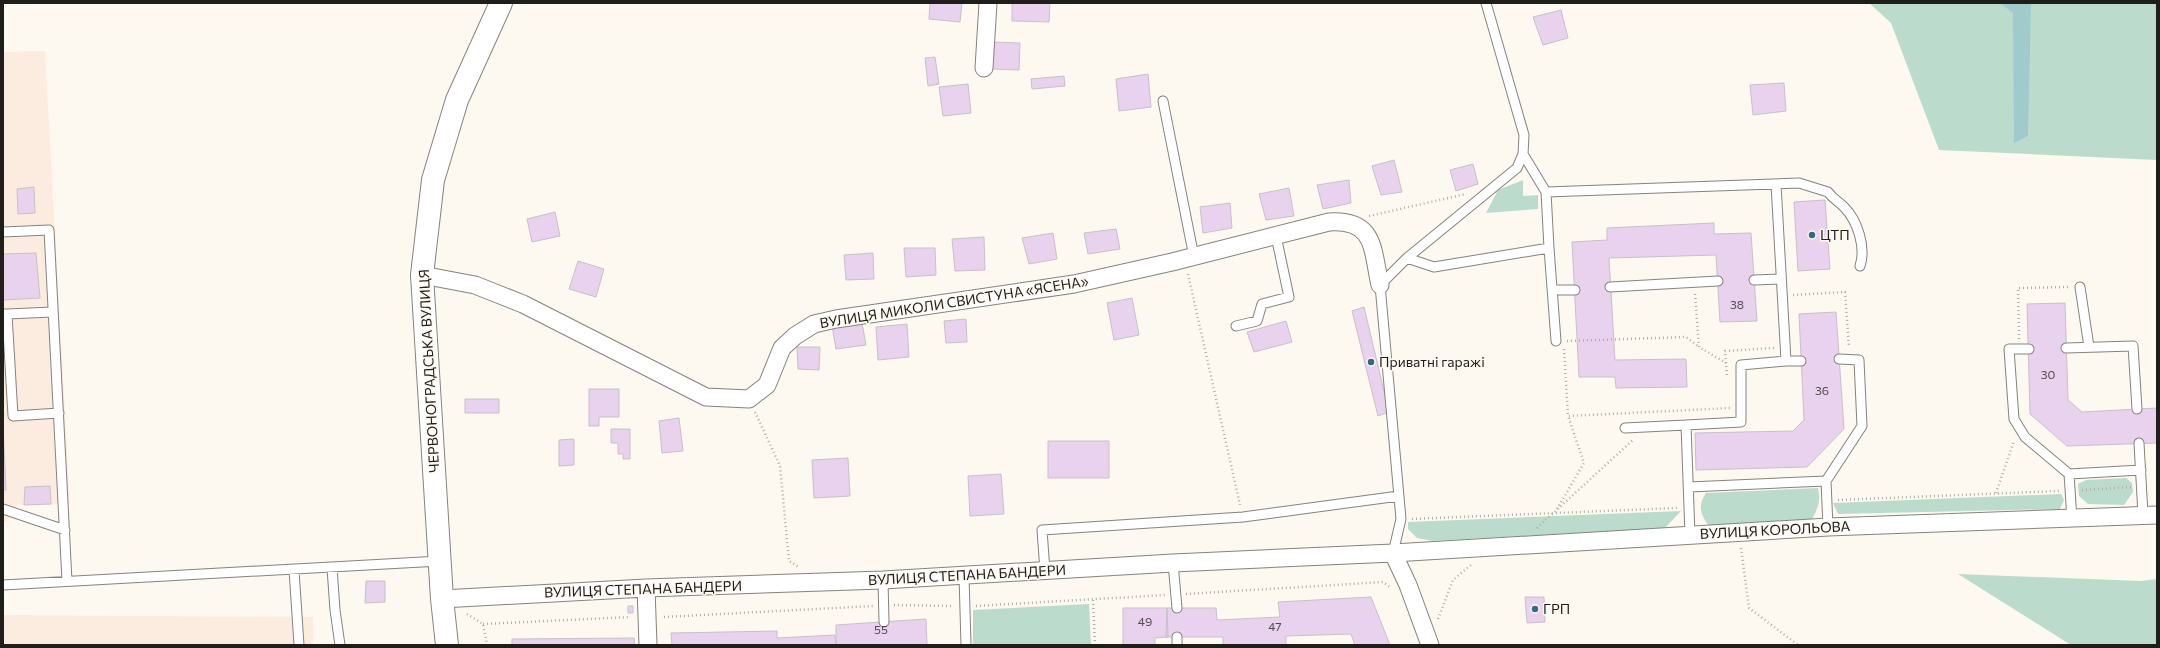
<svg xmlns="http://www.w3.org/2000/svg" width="2160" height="648" viewBox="0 0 2160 648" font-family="Commissioner,sans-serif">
<rect width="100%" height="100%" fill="#fdf9f1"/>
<path fill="#fcece0" d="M45,51L70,504L18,505L6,522H3V52Z
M3,615L313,617V645H3Z"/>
<path fill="#bbdccc" d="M1869,3H2157V160L1939,150L1891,23Z
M1523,180V196L1538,195V209L1486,213L1498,190Z
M2126,478L2132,483L2133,492L2124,505L2088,504L2079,496L2078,484L2086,480Z
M1818,488C1821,501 1818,509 1811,521L1709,526C1701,515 1697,506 1706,493Z
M2061,494L2064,500L2060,509L1838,514L1833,503Z
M1681,511L1665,528L1433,541L1417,538L1408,529V522Z
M1958,574L2141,581L2157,579V645H2071Z
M1089,604L1091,645H973V610Z"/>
<path fill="#a0cacb" d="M2000,3H2031L2028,136L2014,143L2013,13Z"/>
<path fill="#e9d2ee" stroke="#c6c1c8" d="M930,3H962L960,22L929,19Z
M1012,3H1050L1049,22L1012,21Z
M1561,10L1568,38L1543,45L1533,17Z
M992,42L1020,43L1019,70L991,69Z
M935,57L939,84L928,86L925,58Z
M1148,74L1151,107L1119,111L1116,79Z
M1064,76L1065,86L1032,89L1031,79Z
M1784,83L1786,111L1753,115L1750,85Z
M968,84L971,113L943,116L939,87Z
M1394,160L1402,192L1381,195L1372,166Z
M1473,164L1478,184L1456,191L1450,170Z
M1349,180L1351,203L1323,209L1317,185Z
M34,187L35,213L18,214L17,189Z
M1289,188L1294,216L1266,220L1259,194Z
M1825,200L1830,269L1798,271L1794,202Z
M1230,203L1232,228L1203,233L1200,207Z
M555,212L560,236L532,242L527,219Z
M1714,223V234L1751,233L1757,321L1720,322L1716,255L1609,258L1615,360L1686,359L1687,387L1616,388L1615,377H1579L1572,242L1607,240V228Z
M1116,229L1120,249L1088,254L1084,233Z
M1053,233L1057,259L1029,264L1022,238Z
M984,237L985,270L955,271L952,239Z
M904,248H935L936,275L906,277Z
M36,253L40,298L3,300V254Z
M873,253L874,279L846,280L844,255Z
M578,261L604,269L596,297L569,289Z
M1132,298L1139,335L1114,340L1107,303Z
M2065,303L2068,400L2082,412L2157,408V443L2067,446L2030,414L2027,304Z
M1364,307L1389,412L1378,416L1352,311Z
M1836,312L1844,429L1807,467L1696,470L1695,433L1793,431L1804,420L1799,314Z
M966,319L967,342L946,343L944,321Z
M1286,321L1292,342L1254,352L1247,332Z
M862,323L866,345L836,349L832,326Z
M907,324L909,357L878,360L876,327Z
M797,347H820L819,370L798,369Z
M589,389H619V417H599V426H589Z
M465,399H499V413H465Z
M679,418L683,451L662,453L659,421Z
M3,425L6,490H3Z
M611,429H630V459H623V454H618V443H611Z
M574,439V465L559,466V440Z
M1048,441H1109V478H1048Z
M848,458L850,496L814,498L812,460Z
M1001,474L1004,514L970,516L968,476Z
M50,486L51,504L24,505L25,487Z
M366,581H385V602L365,603Z
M1371,597L1390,645H1355L1351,634L1286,636V645H1223V637H1166L1167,608H1216L1217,620L1280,617L1278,602Z
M1525,597H1544L1545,622L1527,623Z
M628,606H633V613H628Z
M1123,608H1167L1168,637L1155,638V645H1123Z
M926,619L927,645H836V625Z
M777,631V638L835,635L836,645H672L671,633Z
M634,638L635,645H512V639Z"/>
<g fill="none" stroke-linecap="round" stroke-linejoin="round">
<defs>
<path id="lane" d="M1163,101L1194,257
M1523,154L1546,192
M3,232L49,230L67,581
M1549,248L1556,341
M1407,258L1434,267L1549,248L1546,192L1799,183L1828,192C1833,199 1838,201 1844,207C1858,221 1866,248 1860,266
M1754,280L1780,279
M1610,287L1718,281
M2080,287L2089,347
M1554,290H1575
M3,314H7L13,416L59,413
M7,314L53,312
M1236,326L1257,321L1262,304L1289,297L1276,236
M2066,348L2133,346L2137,409
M2029,349H2009L2014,419L2025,437L2069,474L2072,519
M1786,361H1801
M1625,428L1686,425
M2139,443L2143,515
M2069,474L2141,470
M1689,487L1826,481
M3,509L65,530
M1828,527L1826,481L1862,426L1859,360L1839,359
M1690,535L1686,425L1741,422V365L1786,361L1776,184
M1393,553L1401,519L1380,285L1407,258L1517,168L1523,154L1524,135L1486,3
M1173,563L1177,608
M332,568L335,610L340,645
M294,570L299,645
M1045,571L1042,530L1243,517L1399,496
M964,576L966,645
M883,580L884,622
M3,585L440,561
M1177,637V645"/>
<path id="street" d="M984,68L988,3
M422,275L475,285L523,304L706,397L749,399L767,385L782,348L795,336L814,324L836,319L1074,284L1172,262L1329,222C1376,219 1372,250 1380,285
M1393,553L1828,527L2157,515
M646,588L648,645
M442,599L646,588L883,580L1173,563L1393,553L1408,585L1430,645"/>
<path id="secondary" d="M447,645L442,599L422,275L433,180L457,100L501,3"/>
</defs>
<use href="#lane" stroke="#86837c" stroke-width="11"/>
<use href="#street" stroke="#86837c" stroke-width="19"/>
<use href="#secondary" stroke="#86837c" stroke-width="24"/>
<path stroke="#b1aea8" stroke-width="2.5" stroke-dasharray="1 3" stroke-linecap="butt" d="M1369,216L1466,194
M1188,274L1240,505
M1695,294L1699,347L1726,363
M1793,295L1845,292L1849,347
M2019,339L2018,288L2068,287
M1567,341L1686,337L1699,347
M1564,349L1568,416L1730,408
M1727,375L1725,351L1774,348
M755,412L780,466L789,561L799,567
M2082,490L2131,487
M1996,493L2014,441
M1838,500L2059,491
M1557,509L1584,463L1568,416
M1412,519L1677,508
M1537,528L1634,439
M1741,548L1749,608L1798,645
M1186,594L1383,582L1391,588
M1093,600L1095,645
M894,605L953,606
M976,606L1165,595
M467,614L483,624L487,645
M664,617L873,606
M1438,619L1453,580L1471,565
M483,624L631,617"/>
<use href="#lane" stroke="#fff" stroke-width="9"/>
<use href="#street" stroke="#fff" stroke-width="17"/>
<use href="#secondary" stroke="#fff" stroke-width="22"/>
</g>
<g fill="#326984" stroke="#fdf9f1" stroke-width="1.5">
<circle cx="1812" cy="235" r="4"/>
<circle cx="1371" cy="362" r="4"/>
<circle cx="1535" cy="609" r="4"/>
</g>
<g text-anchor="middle" stroke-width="3" stroke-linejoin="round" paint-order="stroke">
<g font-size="12" fill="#524b50">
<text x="1737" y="309">38</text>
<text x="2048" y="379">30</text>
<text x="1822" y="395">36</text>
<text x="1145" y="626">49</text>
<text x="1275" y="631">47</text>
<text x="881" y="634">55</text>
</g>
<g font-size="14" fill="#1f1e1b" stroke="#fdf9f1" text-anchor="start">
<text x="1820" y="240">ЦТП</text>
<text x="1379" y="367">Приватні гаражі</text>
<text x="1543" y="614">ГРП</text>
</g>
<g font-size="14" fill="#1f1e1b" stroke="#fdf9f1">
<text transform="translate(954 302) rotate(-9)" y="5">ВУЛИЦЯ МИКОЛИ СВИСТУНА «ЯСЕНА»</text>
<text transform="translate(429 371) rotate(-93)" y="5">ЧЕРВОНОГРАДСЬКА ВУЛИЦЯ</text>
<text transform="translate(1775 530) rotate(-3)" y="5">ВУЛИЦЯ КОРОЛЬОВА</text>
<text transform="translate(967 575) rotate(-3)" y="5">ВУЛИЦЯ СТЕПАНА БАНДЕРИ</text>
<text transform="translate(643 589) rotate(-2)" y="5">ВУЛИЦЯ СТЕПАНА БАНДЕРИ</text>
</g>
</g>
<rect width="2160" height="648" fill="none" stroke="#1f1e1b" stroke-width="8"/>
</svg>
